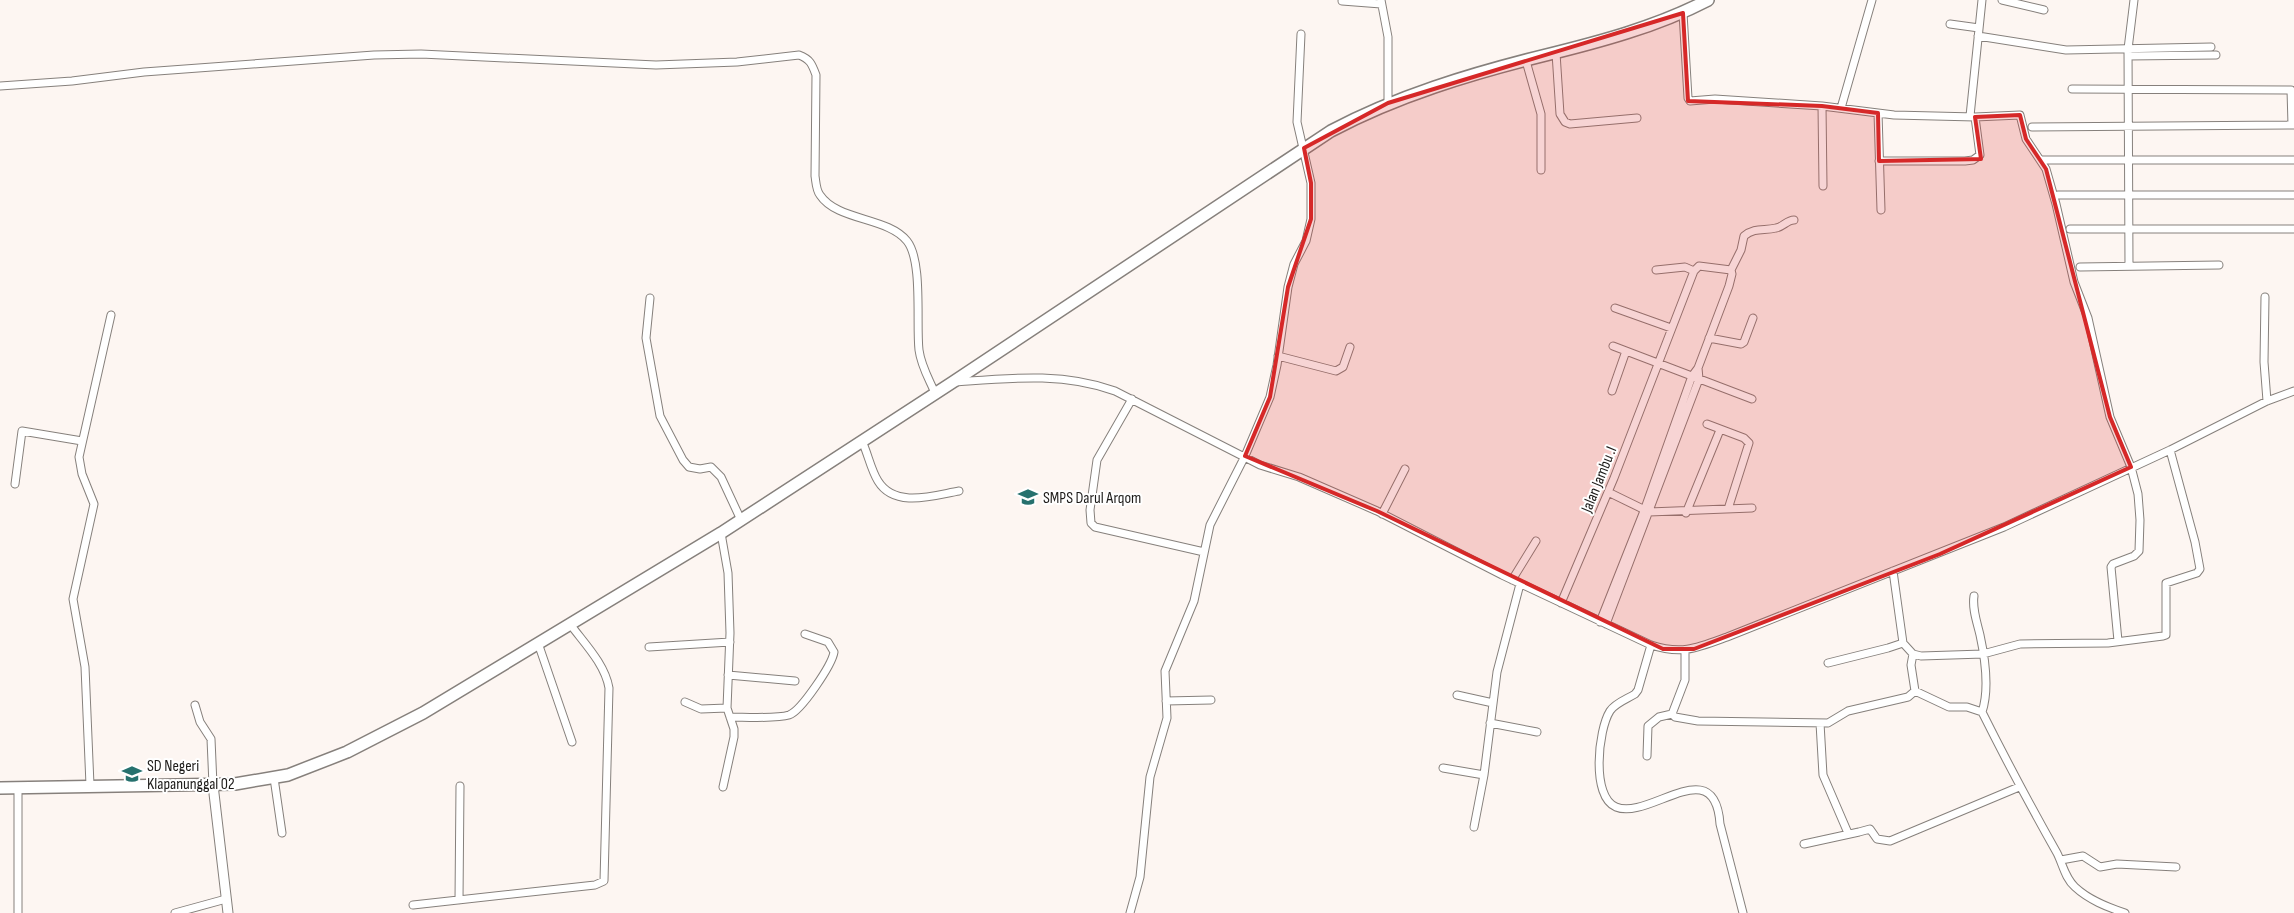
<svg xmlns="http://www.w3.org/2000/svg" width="2294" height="913" viewBox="0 0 2294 913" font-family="'Sofia Sans Condensed',sans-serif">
<rect width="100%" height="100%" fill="#fdf6f2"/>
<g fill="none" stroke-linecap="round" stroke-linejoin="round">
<defs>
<path id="minor" d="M1381,0L1388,37V103
M2002,0L2044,10
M1342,1L1381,4
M1683,13L1688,98L1690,101L1715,99L1822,106L1894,115L1975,117L2020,115L2026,139L2046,169L2056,204L2074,282L2088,318L2110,417L2131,467L2138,494L2140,520L2139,551L2134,556L2113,564L2111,567L2118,641
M1950,24L1979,28
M1978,36L2066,50L2211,47
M1556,53L1560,114L1565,122L1570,124L1637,118
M2128,56L2216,55
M1526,61L1541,114V170
M0,86L72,81L144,72L374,55L421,54L656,65L737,62L799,55C810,59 812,64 816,75L815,176C816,182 816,190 820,195C837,221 888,217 907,241C923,261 916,323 919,350C921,366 929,379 935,393
M2072,89L2291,90L2292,125
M1822,106L1823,186
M1841,108L1872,0
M1878,113L1881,210
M1970,116L1982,0
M2032,127L2294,125
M2042,160H2294
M1879,161H1965L1973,160L1980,155L1975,117
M2058,195H2294
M2070,229H2294
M2129,266L2128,49L2134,0
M2080,267L2219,265
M1656,270L1685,267L1694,271
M1731,270L1741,250L1744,236C1755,227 1764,231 1776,228C1783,227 1787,220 1794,220
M2265,297L2264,362L2267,401
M650,298L646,338L660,416L683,460L689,467L700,469L711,467L721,477L741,520
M1615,308L1671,328
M1709,338L1741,344L1744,342L1753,318
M1613,346L1752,399
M1278,356L1336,371L1343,367L1350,347
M956,382C1010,378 1063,372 1115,391L1260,465L1299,477L1377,511L1502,575L1651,645C1682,655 1697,648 1727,637L2004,527L2170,450L2267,401L2294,391
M1612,391L1626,351
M1132,399L1097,460L1090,510L1091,523L1095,527L1204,552
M1707,424L1744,438L1749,443L1728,509
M862,441C868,454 871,470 878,481C895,509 935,495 959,491
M15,484L22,431L82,441
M1608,492L1649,512L1752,508
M1686,513L1720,430
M1382,514L1405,469
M721,533L728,573L730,633L727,708L734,729V737L723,787
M1893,571L1903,643L1913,654L1921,656L1983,654L2020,644L2108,643L2163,636L2166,635V583L2197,573L2200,569L2195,542L2170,450
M1512,580L1536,541
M1974,596C1972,609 1977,622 1980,635C1985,658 1990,688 1982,712
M1561,603L1614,478L1694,271L1699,266L1731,270L1732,274L1729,286L1698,368L1692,376L1644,511L1600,622
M1606,624L1699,379L1698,368
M538,643L572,742
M1651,645L1638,690L1635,694C1627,699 1615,703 1610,711C1598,730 1591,797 1616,807C1649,821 1715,750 1720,824L1743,913
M649,647L730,642
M1685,651V680L1672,714L1675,717L1698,721L1828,723L1848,711L1908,697L1915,691
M1913,654L1911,665L1915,691
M1828,663L1888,648L1903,643
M728,675L795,681
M1915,691L1949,707H1967L1982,712C2006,760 2031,807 2057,853C2063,865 2065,878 2075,887C2089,900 2107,907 2125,913
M1457,695L1493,703
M1166,701L1211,700
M685,702L701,709L727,708
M195,705L200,722L211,739L213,785
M730,717C745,717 776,719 789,715C801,711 832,665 834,652L828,642L805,634
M1490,723L1537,732
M1820,723L1823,775L1848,833
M1647,756L1648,726L1659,717L1672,714
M1443,768L1484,775
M274,778L282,833
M90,785L85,667L73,599L94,504L82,474L79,457L111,315
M1474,827L1484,775L1497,672L1520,584
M1804,844L1859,832L1870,829L1877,839L1890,841L2019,787
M2061,860L2083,856L2100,867L2117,864L2176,867
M459,900L460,786
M413,905L595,885L604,881L609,688C605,664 584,643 570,624
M18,913V787
M175,913L226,899
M1130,913L1140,877L1150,777L1167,718L1165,671L1194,601L1210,525L1245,456L1270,397L1277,365L1288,287L1294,264L1306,241L1311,219V183L1297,122L1301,34"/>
<path id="tertiary" d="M213,785L228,913"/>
<path id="primary" d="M0,788L235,784L288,775L347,752L423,713L721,533L953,382L1331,131C1397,96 1470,74 1542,56C1599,42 1656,27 1708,0"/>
</defs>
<use href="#minor" stroke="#86807c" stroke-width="9"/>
<use href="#tertiary" stroke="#86807c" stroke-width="11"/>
<use href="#primary" stroke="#86807c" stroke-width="14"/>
<use href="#minor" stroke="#fff" stroke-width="7"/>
<use href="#tertiary" stroke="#fff" stroke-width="9"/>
<use href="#primary" stroke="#fff" stroke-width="11"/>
</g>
<path fill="#d62828" fill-opacity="0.2" stroke="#d62828" stroke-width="4" stroke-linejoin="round" d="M1683,13L1688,101L1822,106L1878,113L1879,161L1981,159L1975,117L2020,115L2026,139L2046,169L2110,417L2131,467L1940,554L1694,649H1663L1377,511L1245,456L1270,397L1288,287L1311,219V183L1304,148L1388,103Z"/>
<defs>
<symbol id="school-bare" viewBox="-9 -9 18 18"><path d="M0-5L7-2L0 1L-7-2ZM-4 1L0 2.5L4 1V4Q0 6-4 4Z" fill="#26716e" stroke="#fff" stroke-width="2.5" paint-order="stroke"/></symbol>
</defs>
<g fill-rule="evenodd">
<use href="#school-bare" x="1014" y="483" width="28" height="28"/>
<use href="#school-bare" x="118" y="760" width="28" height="28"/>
</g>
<g text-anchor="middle" stroke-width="4" stroke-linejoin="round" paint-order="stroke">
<g font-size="16" fill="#1d1b19" stroke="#fff">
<text transform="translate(1598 479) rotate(-68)" y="6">Jalan Jambu .I</text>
</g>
<g font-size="16" fill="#1d1b19" stroke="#fff" text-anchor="start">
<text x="1043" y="503">SMPS Darul Arqom</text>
<text x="147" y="771">SD Negeri<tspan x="147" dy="18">Klapanunggal 02</tspan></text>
</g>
</g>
</svg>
